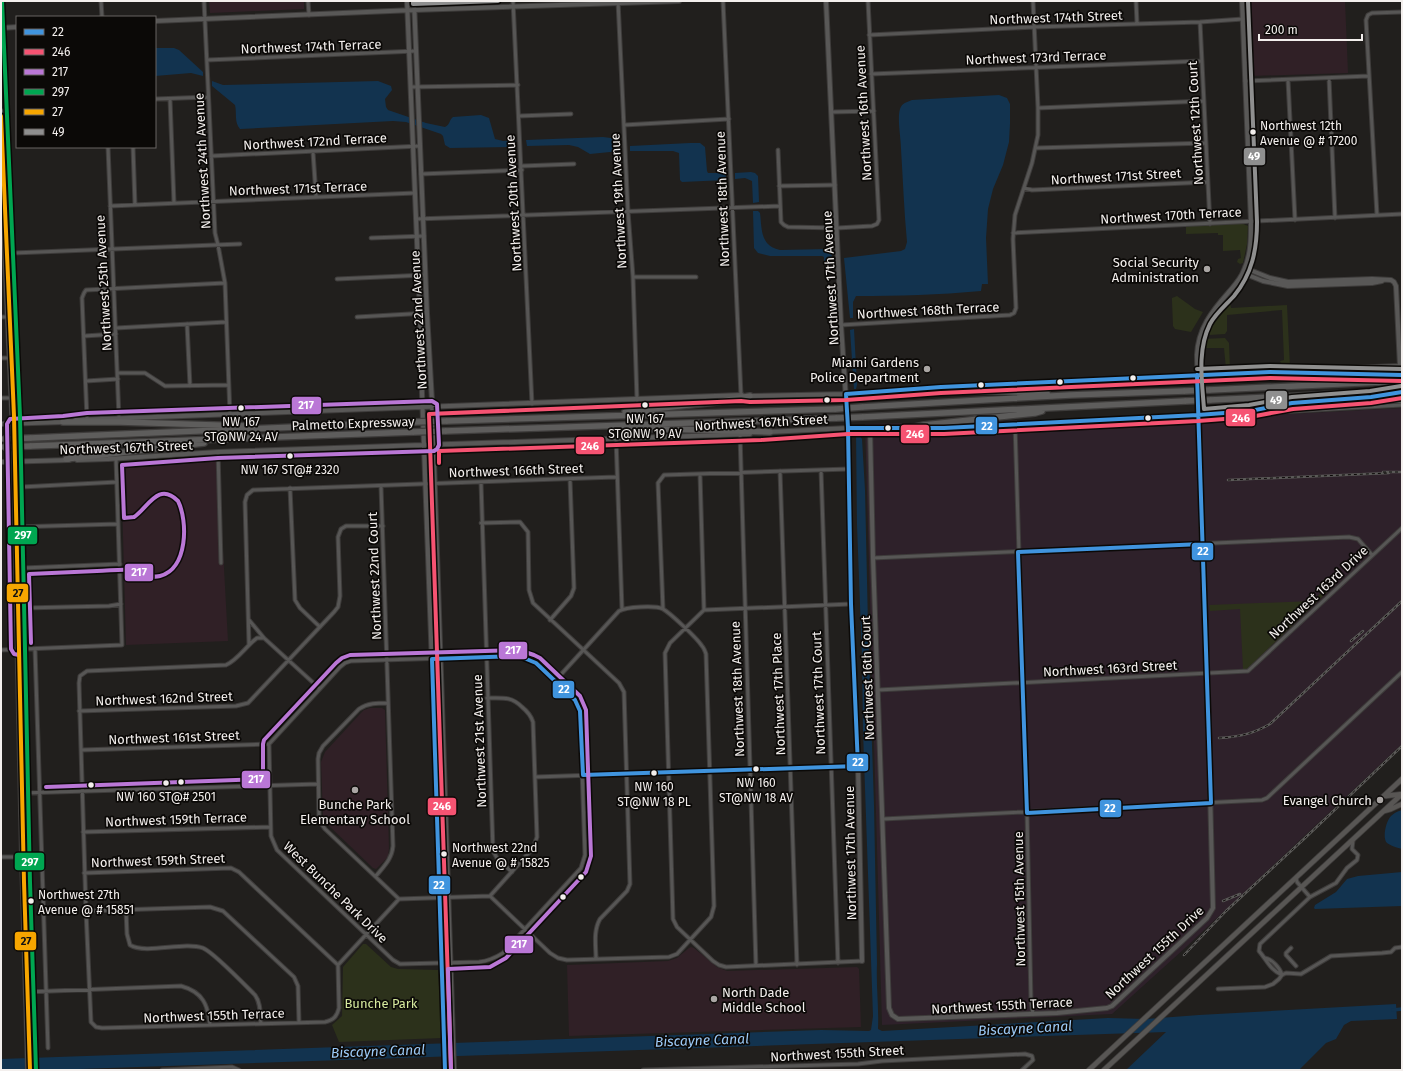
<svg xmlns="http://www.w3.org/2000/svg" width="1403" height="1071" viewBox="0 0 1403 1071" font-family="'Fira Sans',sans-serif">
<rect width="100%" height="100%" fill="#211f1d"/>
<path fill="#2e212a" d="M1402,408V744L1184,949L1112,1014L882,1025L865,424L1270,415Z"/>
<path fill="#302026" d="M209,1H304V9L210,13Z
M1247,1H1345L1348,73L1251,76Z
M218,459L228,641L126,645L121,462Z
M370,708H382L385,710L389,848L388,857L376,869L373,868L325,822L323,817L321,762L325,752L360,714L364,710Z
M691,947L694,948L717,967L727,971L857,967L859,969L861,1027L569,1036L567,965L668,961L677,958L689,948Z"/>
<path fill="#2c311b" d="M1241,223L1248,226L1247,244L1243,263L1240,264L1237,262L1238,259L1241,258L1240,250L1223,251V235H1218V233L1186,234V226Z
M1177,296L1195,309L1203,312L1191,332L1175,329L1173,326L1172,301V298Z
M1230,303L1231,308L1287,305L1290,367L1234,370V365L1281,364L1280,361L1284,360L1282,310L1227,315V331L1225,334L1209,335L1204,332L1210,319L1220,306Z
M1225,338L1229,343L1230,369H1226L1224,348H1201L1202,339Z
M1332,581L1336,584L1247,669H1243L1240,609L1210,611L1209,605L1313,601Z
M363,944H366L391,967L398,969L438,970L442,1038L339,1042L332,1025L342,1016L343,967Z"/>
<path fill="#12334f" d="M155,48H174L179,50L203,72V76L191,73L155,76Z
M212,81L223,85L378,81L391,86L392,90L385,99L386,107L388,110L426,123L445,127C450,125 449,120 453,117L481,115L489,118L495,139L503,141L516,140V147L450,148L445,145L443,136L441,134L406,122L393,121L240,129C234,122 237,113 235,105L212,86Z
M999,95L1007,98L1010,104V124L1009,142L1003,165L993,189L988,209L986,238L988,284H982L981,291C939,295 898,296 856,296L853,302V318H850L844,258L901,251L905,249L907,242C904,211 903,180 901,149C901,138 897,119 900,109C902,103 907,102 912,100Z
M603,137L611,138L620,144V151L590,154L578,147L569,145L527,146L526,140Z
M690,143H700L705,147L707,171L708,173H726V180L682,182L680,180L679,153L673,151H630V146Z
M751,172L755,173L758,176L759,202L753,203L752,181L745,178L735,179V173Z
M753,211H758L760,213C762,229 760,246 780,250L829,249L831,250L833,265L827,266L824,264V257L822,256H770L758,253L754,248Z
M854,329L857,385L856,389H854L850,330Z
M856,432H857L862,439L865,490L868,625L874,805L877,964C876,986 879,1008 878,1029L882,1031L1108,1018L1146,1019L1199,1015L1396,1004L1397,1019L1351,1021L1344,1025L1336,1039L1326,1043L1299,1070H1126L1166,1032L50,1070H1V1059L821,1030L869,1031L871,1030L873,1016L863,731L862,658L857,525Z
M1402,810V849C1398,848 1391,846 1387,843C1382,838 1386,821 1391,816C1394,813 1398,811 1402,810Z
M1402,872V906L1315,909L1314,908L1315,905L1336,892L1347,879L1358,876Z"/>
<g fill="none" stroke-linecap="round" stroke-linejoin="round">
<path stroke="#12334f" stroke-width="3.5" d="M1393,1010L1402,1009"/>
<defs>
<path id="street" d="M101,1L102,17
M204,1L215,233L218,245L225,283L230,415
M308,1L309,15
M513,1L532,404
M618,1L628,212L633,277L637,400
M723,1L741,395
M1136,1L1137,23
M1200,22L1210,224
M869,35L1034,27L1200,22L1243,19
M207,60L416,51
M871,74L1201,61
M1329,78L1335,218
M1288,80L1295,220
M1245,81L1369,76
M411,87L518,85
M155,99L208,97
M170,99L174,203
M1038,108L1204,101
M1,111H6
M832,112L874,111
M519,116L571,114
M624,125L729,119
M108,147L119,418
M133,147L135,205
M1036,148L1206,143
M778,150L781,222L784,225L788,227L837,228L872,226L877,224L879,220L868,1
M313,152L316,196
M211,156L420,146
M522,166L574,164
M421,174L522,170
M779,186L835,185
M1024,188L1032,190L1208,182
M110,206L415,193
M1377,215L1366,20L1368,15L1372,13L1402,12
M416,219L780,206
M1013,233L1402,214
M371,238L424,236
M13,253L240,244
M633,277H696
M337,279L425,275
M1,317H8
M357,317L427,313
M187,324L190,386
M841,325L1010,315L1014,313L1016,308L1013,239L1015,215L1032,163L1038,135V108L1033,1
M116,328L226,322
M84,336L116,334
M1,358H9
M118,373H145L165,386L229,385
M86,381L118,379
M1,398H11
M1224,414L1263,413L1402,405
M87,419L82,298L84,293L86,290L225,283
M1015,424L1027,813L1031,1001L1033,1014
M740,434L756,966
M616,438L622,609
M218,452L221,563
M821,470L838,963
M780,471L797,965
M700,474L704,610
M481,482L493,851L497,858L512,872
M21,487L117,482
M290,488L295,600L300,608L320,627
M481,523L520,522L528,532L529,590L533,603L619,683L624,692L630,884L627,891L600,919C593,931 596,946 596,959
M15,527L118,524
M873,558L1349,537L1358,539L1372,555
M23,568L120,564
M851,604L704,610L670,643L665,653L673,919L677,927L713,961L719,965L726,967L862,961
M24,608L109,606L121,604
M663,609L658,483L664,475L849,469
M249,620L264,638L319,688
M550,620L571,596L574,588L570,479
M264,638H257C246,646 238,660 226,665L87,671L80,676L79,683L86,911L91,1022L96,1027L102,1028L325,1022C334,1020 337,1016 339,1008L338,965L399,899
M249,644L245,502L247,495L253,490L616,477
M35,649L48,1048
M1,650L122,645L116,459
M511,656H519L531,660L575,700L580,711L585,855L581,868L503,953C495,958 488,961 479,962L400,964L393,960L277,850L271,836L269,744L340,667L345,663L351,661Z
M878,690L1248,671L1402,528
M487,698C502,698 511,696 522,707C527,711 531,716 533,722L537,837L533,848L490,896
M388,703C377,703 368,703 359,709L323,746L319,753L318,759L319,816L321,823L325,829L399,899
M79,711L236,706L248,703L334,612L338,607L340,596L338,537L341,529L346,526H383
M81,750L269,744
M535,777L858,766
M21,793L318,784
M883,819L1262,800L1267,798L1402,672
M83,832L270,827
M1,857H22
M84,873L231,868L239,872L338,965
M376,876C384,866 392,859 393,846L381,486
M1296,878L1297,882L1310,897
M490,896L550,953L558,958L567,960L669,957L677,954L711,917L714,906L706,654C705,651 704,648 702,646C697,638 670,613 663,609C655,605 626,607 619,611L555,681
M399,899L490,896
M126,910L127,934L130,945C147,955 183,941 203,948C213,952 245,985 255,995C261,1003 260,1014 261,1024
M86,911L210,907L223,911L294,977L298,986L299,1022
M1291,948L1286,953V955L1296,966
M1265,958C1272,959 1280,968 1282,975
M1282,975C1270,970 1267,960 1259,951L1260,944L1310,897L1336,883L1347,868L1357,860L1358,855L1352,849L1353,840
M1218,989L1265,987L1273,984L1279,979L1282,975L1286,973L1301,974L1331,956L1382,953L1391,952L1395,948L1402,947
M26,992L181,986C203,992 208,1005 210,1025
M162,1070L232,1067L239,1070
M643,1070L858,1064L882,1061L1025,1054L1032,1056L1033,1060L1022,1070"/>
<path id="secondary" d="M407,1L420,314L422,393L436,772L445,1070
M414,1L427,313L432,401L454,1070
M826,1L841,325L848,428L851,604L858,766L862,961
M155,21L414,10L679,1
M1,28L17,27
M1245,268L1270,278L1288,282L1372,279L1391,280L1394,282L1396,286L1400,366L1300,370
M1243,273L1263,281L1288,286L1372,283L1382,281
M936,387L1271,372
M749,396L846,394L918,389
M75,420L742,395
M1,424L65,422
M870,428L873,558L889,1008L892,1015L898,1019L1057,1013L1107,1008L1112,1006L1207,918L1213,908L1207,673L1202,544L1197,355C1198,329 1212,311 1228,293C1234,286 1241,279 1244,270C1251,255 1251,238 1251,222L1242,1
M769,432L848,428H944L1224,414
M77,460L108,459L218,452L750,434
M1,462L69,460"/>
<path id="primary" d="M2,1L20,416L30,882L36,1070
M1,167L13,434L22,857L28,1070
M8,304L12,313L15,314
M1386,796L1402,794
M1384,811L1391,809L1402,804
M1089,1070L1402,779
M1104,1070L1402,794"/>
<path id="highway" d="M1270,372L1402,375
M916,389L1047,393
M1209,390L1402,381
M1322,398L1352,400H1402
M1210,400L1402,391
M862,407L1070,395L1185,391
M625,412L716,402L750,396
M862,417L1186,401
M446,421L836,409
M63,422H120L246,426
M629,428L770,432
M911,428L924,425L1035,413L1042,411
M445,431L837,418
M30,438L414,422
M30,446L414,432
M66,459L204,443"/>
</defs>
<use href="#street" stroke="#3e3c3b" stroke-width="5"/>
<use href="#secondary" stroke="#3e3c3b" stroke-width="6"/>
<use href="#primary" stroke="#3e3c3b" stroke-width="6"/>
<use href="#highway" stroke="#3e3c3b" stroke-width="8"/>
<use href="#street" stroke="#575655" stroke-width="3"/>
<use href="#secondary" stroke="#595857" stroke-width="4"/>
<use href="#primary" stroke="#585654" stroke-width="4.5"/>
<use href="#highway" stroke="#5e5d5c" stroke-width="5.5"/>
<defs>
<path id="rail" d="M1383,472H1402
M1228,480L1389,473
M1385,617L1402,601
M1351,641L1363,631
M1219,738C1238,737 1253,734 1270,724L1388,614
M1223,901L1240,894
M1184,955L1226,911L1305,838L1402,746"/>
</defs>
<use href="#rail" stroke="#5b5a58" stroke-width="2.5"/>
<use href="#rail" stroke="#0b0907" stroke-width="1" stroke-dasharray="3" stroke-linecap="butt"/>
<defs>
<path id="highway-bridge" d="M1185,391L1209,390
M1186,401L1210,400
M836,409L862,407
M837,418L862,417
M414,422L446,421
M414,432L445,431
M3,439L30,438
M3,447L30,446"/>
</defs>
<use href="#highway-bridge" stroke="#3e3c3b" stroke-width="8" stroke-linecap="butt"/>
<use href="#highway-bridge" stroke="#5e5d5c" stroke-width="5.5"/>
<defs>
<path id="bus-1" d="M1197,375L1211,803L1027,813L1018,552L1202,544
M848,428H944L1198,415L1250,411L1292,403L1371,397L1402,392
M445,1070L432,659L519,656L536,663L575,700L580,711L583,775L858,766L851,604L848,428L846,394L941,387L1270,372L1402,375"/>
<path id="bus-2" d="M439,463V451L761,440L848,434H944L1198,421L1250,417L1293,409L1371,403L1402,398
M451,1070L429,414L741,401L750,402L846,400L941,393L1270,378L1402,381"/>
<path id="bus-3" d="M19,655L14,654L11,649L7,424L10,419L63,416L87,413L432,401L437,404L439,445L437,449L434,451L218,458L122,465L124,518L134,517C148,508 158,481 178,501C188,521 188,569 160,576C149,579 141,571 130,570C119,569 108,571 97,571C74,572 52,573 29,574L31,643
M46,787L263,779V744L264,740L336,663L342,658L350,655L519,650L534,655L540,658L580,696L586,710L591,856L586,872L506,958L490,967L448,969L451,1070"/>
<path id="bus-4" d="M2,1L20,416L30,882L36,1070"/>
<path id="bus-5" d="M1,116L14,416L24,882L30,1070"/>
<path id="bus-6" d="M413,1V4L498,1
M1248,1L1257,222C1257,250 1252,274 1234,296C1226,305 1216,313 1210,324C1197,350 1202,381 1204,409L1249,405L1292,397L1370,391L1401,386
M1197,369L1270,366L1402,369"/>
</defs>
<use href="#bus-1" stroke="#0b0907" stroke-width="7"/>
<use href="#bus-2" stroke="#0b0907" stroke-width="7"/>
<use href="#bus-3" stroke="#0b0907" stroke-width="7"/>
<use href="#bus-4" stroke="#0b0907" stroke-width="7"/>
<use href="#bus-5" stroke="#0b0907" stroke-width="7"/>
<use href="#bus-6" stroke="#0b0907" stroke-width="7"/>
<use href="#bus-1" stroke="#4094de" stroke-width="4"/>
<use href="#bus-2" stroke="#f65372" stroke-width="4"/>
<use href="#bus-3" stroke="#ba77d6" stroke-width="4"/>
<use href="#bus-4" stroke="#00a651" stroke-width="4"/>
<use href="#bus-5" stroke="#f7a600" stroke-width="4"/>
<use href="#bus-6" stroke="#8f8f8f" stroke-width="4"/>
</g>
<g fill="#f3efed" stroke="#0b0907" stroke-width="1.5">
<circle cx="1253" cy="132" r="3.5"/>
<circle cx="1133" cy="378" r="3.5"/>
<circle cx="1060" cy="382" r="3.5"/>
<circle cx="981" cy="385" r="3.5"/>
<circle cx="827" cy="400" r="3.5"/>
<circle cx="645" cy="405" r="3.5"/>
<circle cx="241" cy="408" r="3.5"/>
<circle cx="1148" cy="418" r="3.5"/>
<circle cx="888" cy="428" r="3.5"/>
<circle cx="290" cy="456" r="3.5"/>
<circle cx="756" cy="769" r="3.5"/>
<circle cx="654" cy="773" r="3.5"/>
<circle cx="181" cy="782" r="3.5"/>
<circle cx="166" cy="783" r="3.5"/>
<circle cx="91" cy="785" r="3.5"/>
<circle cx="444" cy="854" r="3.5"/>
<circle cx="581" cy="877" r="3.5"/>
<circle cx="563" cy="897" r="3.5"/>
<circle cx="31" cy="901" r="3.5"/>
</g>
<g fill="#aaa6a4" stroke="#0b0907" stroke-width="1.5">
<circle cx="1207" cy="269" r="4"/>
<circle cx="927" cy="369" r="4"/>
<circle cx="355" cy="790" r="4"/>
<circle cx="1380" cy="800" r="4"/>
<circle cx="714" cy="999" r="4"/>
</g>
<g text-anchor="middle" stroke-width="3.5" stroke-linejoin="round" paint-order="stroke">
<g font-size="12" fill="#f3efed" stroke="#0b0907">
<text x="1260" y="130" text-anchor="start">Northwest 12th<tspan x="1260" dy="15">Avenue @ # 17200</tspan></text>
<text x="645" y="423">NW 167<tspan x="645" dy="15">ST@NW 19 AV</tspan></text>
<text x="241" y="426">NW 167<tspan x="241" dy="15">ST@NW 24 AV</tspan></text>
<text x="290" y="474">NW 167 ST@# 2320</text>
<text x="756" y="787">NW 160<tspan x="756" dy="15">ST@NW 18 AV</tspan></text>
<text x="654" y="791">NW 160<tspan x="654" dy="15">ST@NW 18 PL</tspan></text>
<text x="166" y="801">NW 160 ST@# 2501</text>
<text x="452" y="852" text-anchor="start">Northwest 22nd<tspan x="452" dy="15">Avenue @ # 15825</tspan></text>
<text x="38" y="899" text-anchor="start">Northwest 27th<tspan x="38" dy="15">Avenue @ # 15851</tspan></text>
</g>
<g font-size="13" fill="#f3efed" stroke="#0b0907">
<text transform="translate(1056 17) rotate(-2)" y="5">Northwest 174th Street</text>
<text transform="translate(311 46) rotate(-2)" y="5">Northwest 174th Terrace</text>
<text transform="translate(1036 57) rotate(-2)" y="5">Northwest 173rd Terrace</text>
<text transform="translate(863 113) rotate(-93)" y="5">Northwest 16th Avenue</text>
<text transform="translate(1195 123) rotate(-93)" y="5">Northwest 12th Court</text>
<text transform="translate(315 141) rotate(-3)" y="5">Northwest 172nd Terrace</text>
<text transform="translate(202 161) rotate(-93)" y="5">Northwest 24th Avenue</text>
<text transform="translate(1116 176) rotate(-3)" y="5">Northwest 171st Street</text>
<text transform="translate(298 188) rotate(-2)" y="5">Northwest 171st Terrace</text>
<text transform="translate(722 199) rotate(-92)" y="5">Northwest 18th Avenue</text>
<text transform="translate(618 201) rotate(-93)" y="5">Northwest 19th Avenue</text>
<text transform="translate(513 203) rotate(-93)" y="5">Northwest 20th Avenue</text>
<text transform="translate(1171 215) rotate(-3)" y="5">Northwest 170th Terrace</text>
<text transform="translate(830 278) rotate(-93)" y="5">Northwest 17th Avenue</text>
<text transform="translate(103 283) rotate(-93)" y="5">Northwest 25th Avenue</text>
<text transform="translate(928 310) rotate(-3)" y="5">Northwest 168th Terrace</text>
<text transform="translate(418 320) rotate(-93)" y="5">Northwest 22nd Avenue</text>
<text transform="translate(761 422) rotate(-3)" y="5">Northwest 167th Street</text>
<text transform="translate(353 423) rotate(-2)" y="5">Palmetto Expressway</text>
<text transform="translate(126 447) rotate(-2)" y="5">Northwest 167th Street</text>
<text transform="translate(516 470) rotate(-2)" y="5">Northwest 166th Street</text>
<text transform="translate(374 576) rotate(-92)" y="5">Northwest 22nd Court</text>
<text transform="translate(1318 592) rotate(-43)" y="5">Northwest 163rd Drive</text>
<text transform="translate(1110 668) rotate(-3)" y="5">Northwest 163rd Street</text>
<text transform="translate(867 678) rotate(-92)" y="5">Northwest 16th Court</text>
<text transform="translate(737 689) rotate(-92)" y="5">Northwest 18th Avenue</text>
<text transform="translate(818 693) rotate(-92)" y="5">Northwest 17th Court</text>
<text transform="translate(778 694) rotate(-92)" y="5">Northwest 17th Place</text>
<text transform="translate(164 698) rotate(-2)" y="5">Northwest 162nd Street</text>
<text transform="translate(174 737) rotate(-2)" y="5">Northwest 161st Street</text>
<text transform="translate(479 741) rotate(-92)" y="5">Northwest 21st Avenue</text>
<text transform="translate(176 819) rotate(-2)" y="5">Northwest 159th Terrace</text>
<text transform="translate(850 853) rotate(-91)" y="5">Northwest 17th Avenue</text>
<text transform="translate(158 860) rotate(-2)" y="5">Northwest 159th Street</text>
<text transform="translate(336 892) rotate(44)" y="5">West Bunche Park Drive</text>
<text transform="translate(1019 899) rotate(-91)" y="5">Northwest 15th Avenue</text>
<text transform="translate(1154 952) rotate(-43)" y="5">Northwest 155th Drive</text>
<text transform="translate(1002 1005) rotate(-3)" y="5">Northwest 155th Terrace</text>
<text transform="translate(214 1015) rotate(-2)" y="5">Northwest 155th Terrace</text>
<text transform="translate(837 1053) rotate(-3)" y="5">Northwest 155th Street</text>
</g>
<g font-size="13" fill="#f3efed" stroke="#0b0907" text-anchor="end">
<text x="1199" y="267">Social Security<tspan x="1199" dy="15">Administration</tspan></text>
<text x="919" y="367">Miami Gardens<tspan x="919" dy="15">Police Department</tspan></text>
<text x="1372" y="805">Evangel Church</text>
<text x="355" y="809" text-anchor="middle">Bunche Park<tspan x="355" dy="15">Elementary School</tspan></text>
<text x="722" y="997" text-anchor="start">North Dade<tspan x="722" dy="15">Middle School</tspan></text>
</g>
<g font-size="13" fill="#d5e89d" stroke="#0b0907">
<text x="381" y="1008">Bunche Park</text>
</g>
<g font-size="14" font-style="italic" fill="#9ccaf7" stroke="#0b0907">
<text transform="translate(1025 1028) rotate(-3)" y="5">Biscayne Canal</text>
<text transform="translate(702 1040) rotate(-2)" y="5">Biscayne Canal</text>
<text transform="translate(378 1051) rotate(-2)" y="5">Biscayne Canal</text>
</g>
</g>
<g stroke="#0b0907" stroke-width="1.5">
<rect x="1243" y="147" width="23" height="19" rx="4" fill="#8f8f8f"/>
<rect x="1265" y="390" width="23" height="20" rx="4" fill="#8f8f8f"/>
<rect x="291" y="396" width="31" height="19" rx="4" fill="#ba77d6"/>
<rect x="1225" y="408" width="31" height="19" rx="4" fill="#f65372"/>
<rect x="975" y="416" width="23" height="19" rx="4" fill="#4094de"/>
<rect x="900" y="424" width="30" height="20" rx="4" fill="#f65372"/>
<rect x="575" y="436" width="30" height="19" rx="4" fill="#f65372"/>
<rect x="7" y="526" width="31" height="19" rx="4" fill="#00a651"/>
<rect x="1191" y="542" width="23" height="19" rx="4" fill="#4094de"/>
<rect x="124" y="563" width="30" height="19" rx="4" fill="#ba77d6"/>
<rect x="6" y="583" width="23" height="20" rx="4" fill="#f7a600"/>
<rect x="498" y="641" width="30" height="19" rx="4" fill="#ba77d6"/>
<rect x="552" y="680" width="23" height="19" rx="4" fill="#4094de"/>
<rect x="846" y="753" width="23" height="19" rx="4" fill="#4094de"/>
<rect x="241" y="770" width="30" height="19" rx="4" fill="#ba77d6"/>
<rect x="427" y="797" width="30" height="19" rx="4" fill="#f65372"/>
<rect x="1099" y="799" width="23" height="19" rx="4" fill="#4094de"/>
<rect x="14" y="852" width="31" height="19" rx="4" fill="#00a651"/>
<rect x="428" y="875" width="23" height="20" rx="4" fill="#4094de"/>
<rect x="14" y="931" width="23" height="20" rx="4" fill="#f7a600"/>
<rect x="504" y="935" width="30" height="19" rx="4" fill="#ba77d6"/>
</g>
<g font-size="11" text-anchor="middle" font-weight="bold" fill="#fff">
<text x="1254" y="160">49</text>
<text x="1276" y="404">49</text>
<text x="306" y="409">217</text>
<text x="1241" y="422">246</text>
<text x="987" y="430">22</text>
<text x="915" y="438">246</text>
<text x="590" y="450">246</text>
<text x="23" y="539">297</text>
<text x="1203" y="555">22</text>
<text x="139" y="576">217</text>
<text x="513" y="654">217</text>
<text x="564" y="693">22</text>
<text x="858" y="766">22</text>
<text x="256" y="783">217</text>
<text x="442" y="810">246</text>
<text x="1110" y="812">22</text>
<text x="30" y="866">297</text>
<text x="439" y="889">22</text>
<text x="519" y="948">217</text>
</g>
<g font-size="11" text-anchor="middle" font-weight="bold" fill="#111">
<text x="18" y="597">27</text>
<text x="26" y="945">27</text>
</g>
<rect width="1403" height="1071" fill="none" stroke="#f3efed" stroke-width="4"/>
<rect x="16" y="16" width="140" height="132" fill="#0b0907" stroke="#686563"/>
<rect x="24" y="29" width="20" height="6" fill="#4094de" stroke="#686563"/>
<text x="52" y="36" font-size="12" fill="#f3efed">22</text>
<rect x="24" y="49" width="20" height="6" fill="#f65372" stroke="#686563"/>
<text x="52" y="56" font-size="12" fill="#f3efed">246</text>
<rect x="24" y="69" width="20" height="6" fill="#ba77d6" stroke="#686563"/>
<text x="52" y="76" font-size="12" fill="#f3efed">217</text>
<rect x="24" y="89" width="20" height="6" fill="#00a651" stroke="#686563"/>
<text x="52" y="96" font-size="12" fill="#f3efed">297</text>
<rect x="24" y="109" width="20" height="6" fill="#f7a600" stroke="#686563"/>
<text x="52" y="116" font-size="12" fill="#f3efed">27</text>
<rect x="24" y="129" width="20" height="6" fill="#8f8f8f" stroke="#686563"/>
<text x="52" y="136" font-size="12" fill="#f3efed">49</text>
<path d="M1259 34v6h103v-6" fill="none" stroke="#f3efed" stroke-width="2"/>
<text x="1265" y="34" font-size="12" fill="#f3efed" stroke="#0b0907" stroke-width="3" paint-order="stroke">200 m</text>
</svg>
